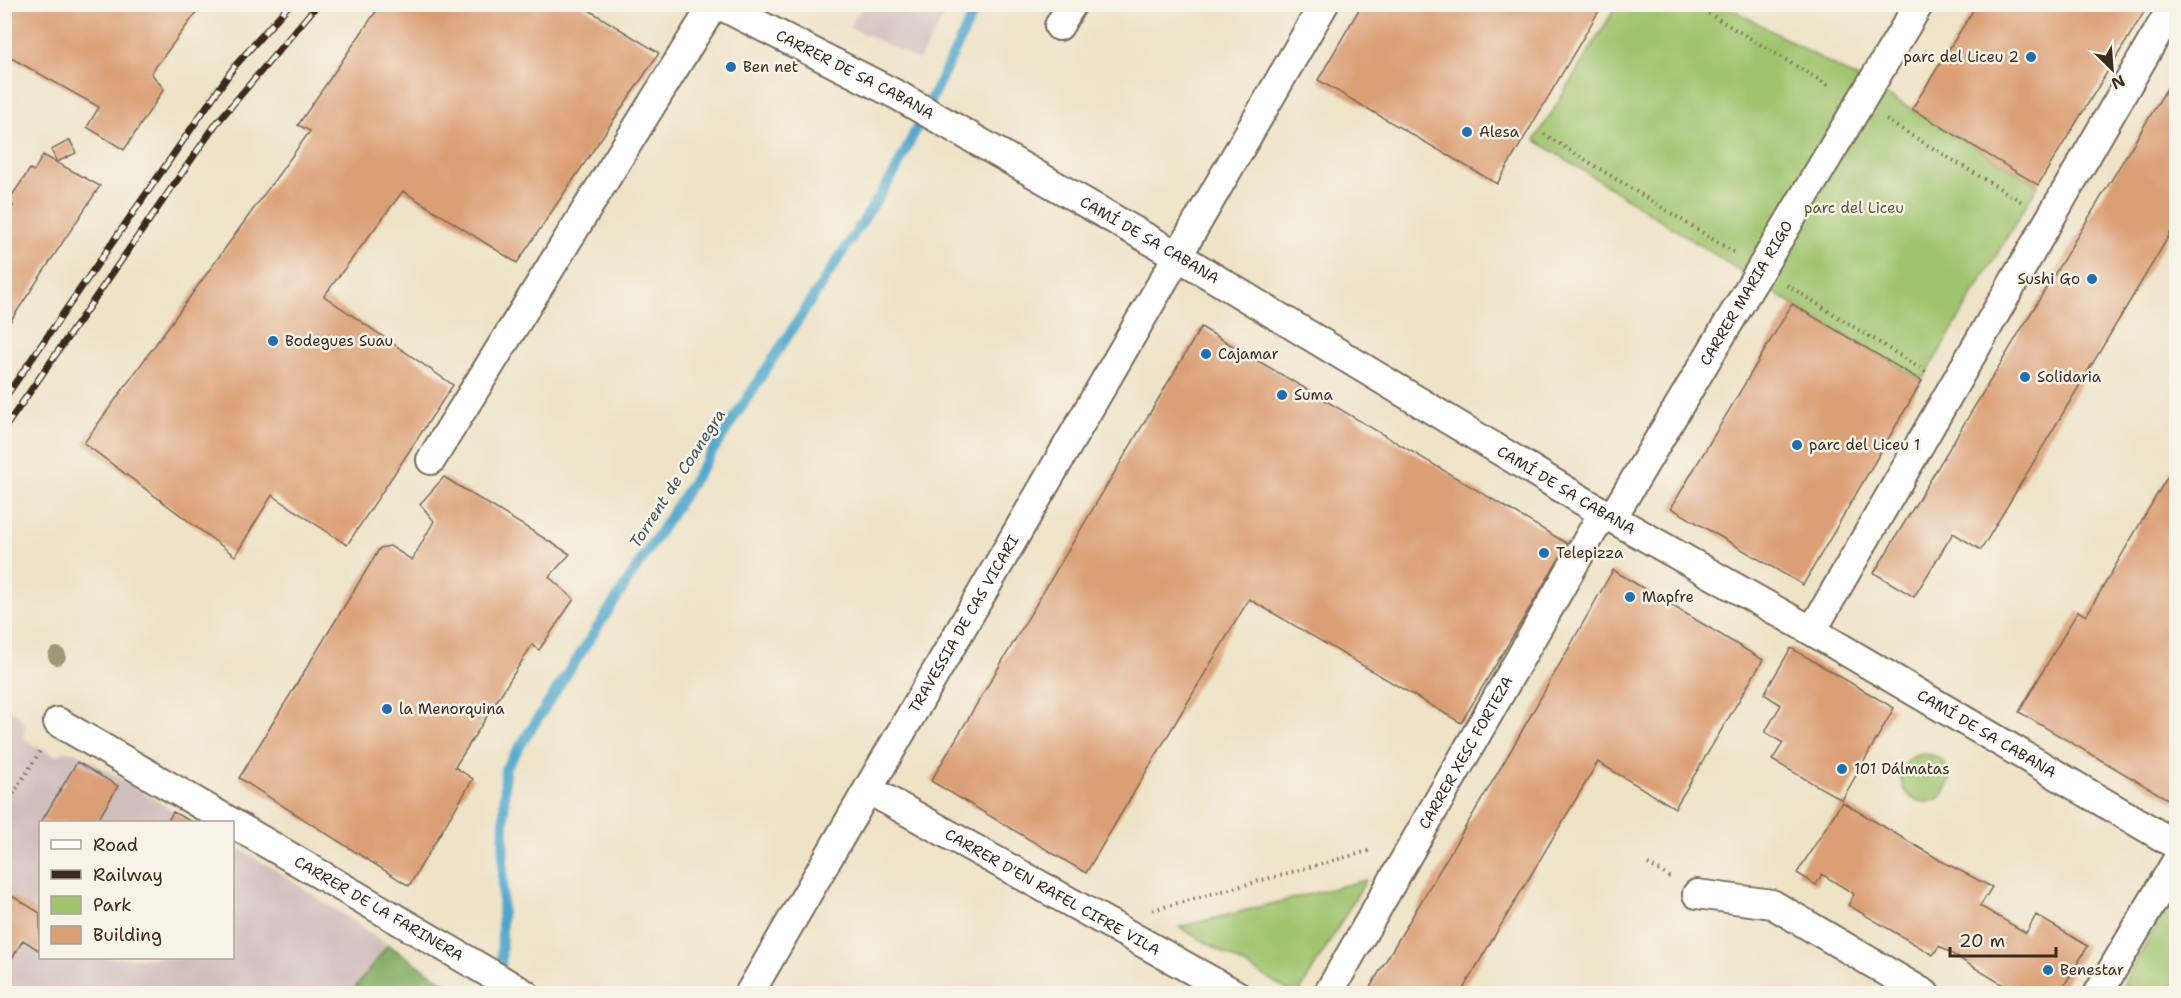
<svg xmlns="http://www.w3.org/2000/svg" width="2181" height="998" viewBox="0 0 2181 998" font-family="'Shantell Sans',sans-serif">
<rect width="100%" height="100%" fill="#f7f3e8"/>
<filter id="ink" filterUnits="userSpaceOnUse"><feTurbulence type="fractalNoise" baseFrequency=".0167" numOctaves="2"/><feDisplacementMap in="SourceGraphic" scale="12" xChannelSelector="R" yChannelSelector="G"/><feConvolveMatrix kernelMatrix="1 2 1 2 8 2 1 2 1" color-interpolation-filters="sRGB"/></filter>
<filter id="wash" filterUnits="userSpaceOnUse"><feTurbulence type="fractalNoise" baseFrequency=".008" numOctaves="4" result="noise"/><feDisplacementMap in="SourceGraphic" scale="24" xChannelSelector="R" yChannelSelector="G"/><feGaussianBlur stdDeviation="1.35" result="paint"/><feColorMatrix in="noise" values="0 0 0 0 0 0 0 0 0 0 0 0 0 0 0 0 0 1.4 0 .05"/><feComposite in="paint" operator="in"/></filter>
<g filter="url(#wash)">
<rect width="100%" height="100%" fill="#eee3c7"/>
<path fill="#d1bfbd" d="M863,5V4L951,5L919,60L849,27Z
M4,707L18,714L25,725L24,738L31,743L56,756L65,751L76,752L192,822H40V958H232L233,846L268,865L461,993H5Z"/>
<path fill="#a0c46e" stroke="#6e7746" stroke-width="1.5" d="M1617,5H1725L1912,109L2038,185L1922,381L1792,304L1535,140Z
M1901 778a24 24 0 1 1 48 0a24 24 0 1 1-48 0Z
M1366,880L1299,993H1293L1179,927Z
M2176,891V993H2138L2123,984Z"/>
<path fill="#80aa61" stroke="#5e6a40" stroke-width="1.5" d="M388,945L461,993H351Z"/>
<g fill="none" stroke-linecap="round" stroke-linejoin="round">
<path stroke="#4ea6cb" stroke-width="10" d="M501,975L505,769L895,172L978,4"/>
</g>
<g id="blocks">
<path fill="#db9f74" d="M4,4H203L151,73L164,89L124,150L87,127L99,107L4,54Z
M381,4H579L659,53L517,263L403,191L324,296L453,385L347,545L272,495L235,556L84,443L310,131L298,125Z
M1362,4H1603L1497,184L1318,80Z
M1977,4H2149L2038,185L1912,109Z
M2170,83L2176,87V224L1981,550L1953,533L1914,597L1874,573Z
M70,140L76,153L57,162L51,150Z
M43,155L100,186L4,331V219L13,206L7,203L30,169L34,171Z
M1792,304L1922,381L1803,585L1671,508Z
M1201,327L1568,544L1461,723L1249,599L1086,873L931,781Z
M2176,462V804L2019,712L2078,611L2086,616Z
M444,477L570,554L549,577L574,599L539,650L532,645L455,767L473,779L409,886L239,778L380,548L390,546L412,560L434,521L420,504Z
M1613,570L1763,660L1675,808L1598,762L1460,994H1366L1510,752Z
M1791,648L1894,708L1842,800L1772,760L1783,743L1765,732L1781,705L1764,694Z
M77,762L118,786L97,822H41Z
M1842,802L1945,863L1992,887L1980,906L2026,933L2036,915L2088,946L2059,994H2005L2002,992L2005,986L1939,946L1933,955L1848,905L1854,894L1822,874L1816,885L1797,873Z
M173,812L192,822H167Z
M12,896L40,913V951L23,940L4,972V908Z"/>
</g>
</g>
<g filter="url(#ink)">
<use href="#blocks" fill-opacity="0" stroke="#7a6b59" stroke-width="1.5"/>
<g fill="none" stroke-linecap="round" stroke-linejoin="round">
<defs>
<g id="street">
<path id="s1" d="M718,4L899,96L1178,256L1603,513L1812,631L2176,845"/>
<path d="M1059,26L1072,4"/>
<path d="M431,460L714,4"/>
<path id="s2" d="M1612,518L1919,4"/>
<path d="M1812,631L2174,4"/>
<path d="M58,722L231,822"/>
<path id="s3" d="M869,790L1235,994"/>
<path id="s4" d="M232,823L525,994"/>
<path d="M1697,894L1772,904L1925,994"/>
<path id="s5" d="M749,994L1324,4"/>
<path id="s6" d="M1328,994L1603,513"/>
<path d="M2098,994L2176,862"/>
</g>
</defs>
<use href="#street" stroke="#7a6b59" stroke-width="32"/>
<path stroke="#7a6b59" stroke-width="4" stroke-dasharray="1.5 4.5" stroke-linecap="butt" d="M1693,4L1831,87
M1886,120L2024,203
M1544,134L1735,253
M1787,285L1926,372
M4,645L8,647
M4,809L42,748
M1648,864L1671,878
M1153,910L1372,850"/>
<use href="#street" stroke="#fff" stroke-width="28"/>
<defs>
<path id="rail" d="M4,399L234,67L290,4
M4,429L216,124L318,4"/>
</defs>
<use href="#rail" stroke="#3b2a1e" stroke-width="7"/>
<use href="#rail" stroke="#f7f3e8" stroke-width="4.5" stroke-dasharray="14" stroke-linecap="butt"/>
</g>
<circle fill="#9c9777" cx="57" cy="656" r="9"/>
</g>
<g fill="#1f6fb2" stroke="#f7f3e8" stroke-width="2">
<circle cx="2031" cy="57" r="6"/>
<circle cx="731" cy="67" r="6"/>
<circle cx="1467" cy="132" r="6"/>
<circle cx="2092" cy="279" r="6"/>
<circle cx="273" cy="341" r="6"/>
<circle cx="1206" cy="354" r="6"/>
<circle cx="2025" cy="377" r="6"/>
<circle cx="1282" cy="395" r="6"/>
<circle cx="1797" cy="445" r="6"/>
<circle cx="1544" cy="553" r="6"/>
<circle cx="1630" cy="597" r="6"/>
<circle cx="387" cy="709" r="6"/>
<circle cx="1842" cy="769" r="6"/>
<circle cx="2048" cy="970" r="6"/>
</g>
<g text-anchor="middle" stroke-width="5" stroke-linejoin="round" paint-order="stroke">
<g font-size="15" fill="#3b2a1e" stroke="#f7f3e8" text-anchor="start">
<text x="2019" y="62" text-anchor="end">parc del Liceu 2</text>
<text x="743" y="72">Ben net</text>
<text x="1479" y="137">Alesa</text>
<text x="2080" y="284" text-anchor="end">Sushi Go</text>
<text x="285" y="346">Bodegues Suau</text>
<text x="1218" y="359">Cajamar</text>
<text x="2037" y="382">Solidaria</text>
<text x="1294" y="400">Suma</text>
<text x="1809" y="450">parc del Liceu 1</text>
<text x="1556" y="558">Telepizza</text>
<text x="1642" y="602">Mapfre</text>
<text x="399" y="714">la Menorquina</text>
<text x="1854" y="774">101 Dálmatas</text>
<text x="2060" y="975">Benestar</text>
</g>
<g font-size="15" fill="#3b2a1e" stroke="#f7f3e8">
<text dy="5" stroke="none"><textPath href="#s1" startOffset="154">CARRER DE SA CABANA</textPath></text>
<text dy="5" stroke="none"><textPath href="#s1" startOffset="492">CAMÍ DE SA CABANA</textPath></text>
<text dy="5" stroke="none"><textPath href="#s2" startOffset="262">CARRER MARIA RIGO</textPath></text>
<text dy="5" stroke="none"><textPath href="#s1" startOffset="978">CAMÍ DE SA CABANA</textPath></text>
<text dy="5" stroke="none"><textPath href="#s5" startOffset="428">TRAVESSIA DE CAS VICARI</textPath></text>
<text dy="5" stroke="none"><textPath href="#s1" startOffset="1464">CAMÍ DE SA CABANA</textPath></text>
<text dy="5" stroke="none"><textPath href="#s6" startOffset="278">CARRER XESC FORTEZA</textPath></text>
<text dy="5" stroke="none"><textPath href="#s3" startOffset="210">CARRER D'EN RAFEL CIFRE VILA</textPath></text>
<text dy="5" stroke="none"><textPath href="#s4" startOffset="170">CARRER DE LA FARINERA</textPath></text>
</g>
<g font-size="15" fill="#595836" stroke="#f7f3e8">
<text x="1854" y="213">parc del Liceu</text>
</g>
<g font-size="16" font-style="italic" fill="#42555b" stroke="#f7f3e8">
<text transform="translate(677 478) rotate(-57)" y="6">Torrent de Coanegra</text>
</g>
</g>
<rect width="2181" height="998" fill="none" stroke="#f7f3e8" stroke-width="24"/>
<rect x="39" y="821" width="195" height="138" fill="#f7f3e8" stroke="#aca397" stroke-width="1.5"/>
<rect x="51" y="840" width="30" height="9" fill="#ffffff" stroke="#aca397" stroke-width="1.5"/>
<text x="93" y="851" font-size="18" fill="#3b2a1e">Road</text>
<rect x="51" y="870" width="30" height="9" fill="#3b2a1e" stroke="#aca397" stroke-width="1.5"/>
<text x="93" y="881" font-size="18" fill="#3b2a1e">Railway</text>
<rect x="51" y="896" width="30" height="18" fill="#a0c46e" stroke="#aca397" stroke-width="1.5"/>
<text x="93" y="911" font-size="18" fill="#3b2a1e">Park</text>
<rect x="51" y="926" width="30" height="18" fill="#db9f74" stroke="#aca397" stroke-width="1.5"/>
<text x="93" y="941" font-size="18" fill="#3b2a1e">Building</text>
<g transform="translate(2112 69) rotate(155)" stroke="#f7f3e8" stroke-width="4.5" paint-order="stroke">
<path d="M0-4.5L10 22L0 15L-10 22Z" fill="#3b2a1e"/>
<text y="-9" font-size="16" font-weight="bold" text-anchor="middle" fill="#3b2a1e">N</text>
</g>
<path d="M1950 947v9h106v-9" fill="none" stroke="#3b2a1e" stroke-width="3"/>
<text x="1959" y="947" font-size="18" fill="#3b2a1e" stroke="#f7f3e8" stroke-width="4.5" paint-order="stroke">20 m</text>
</svg>
